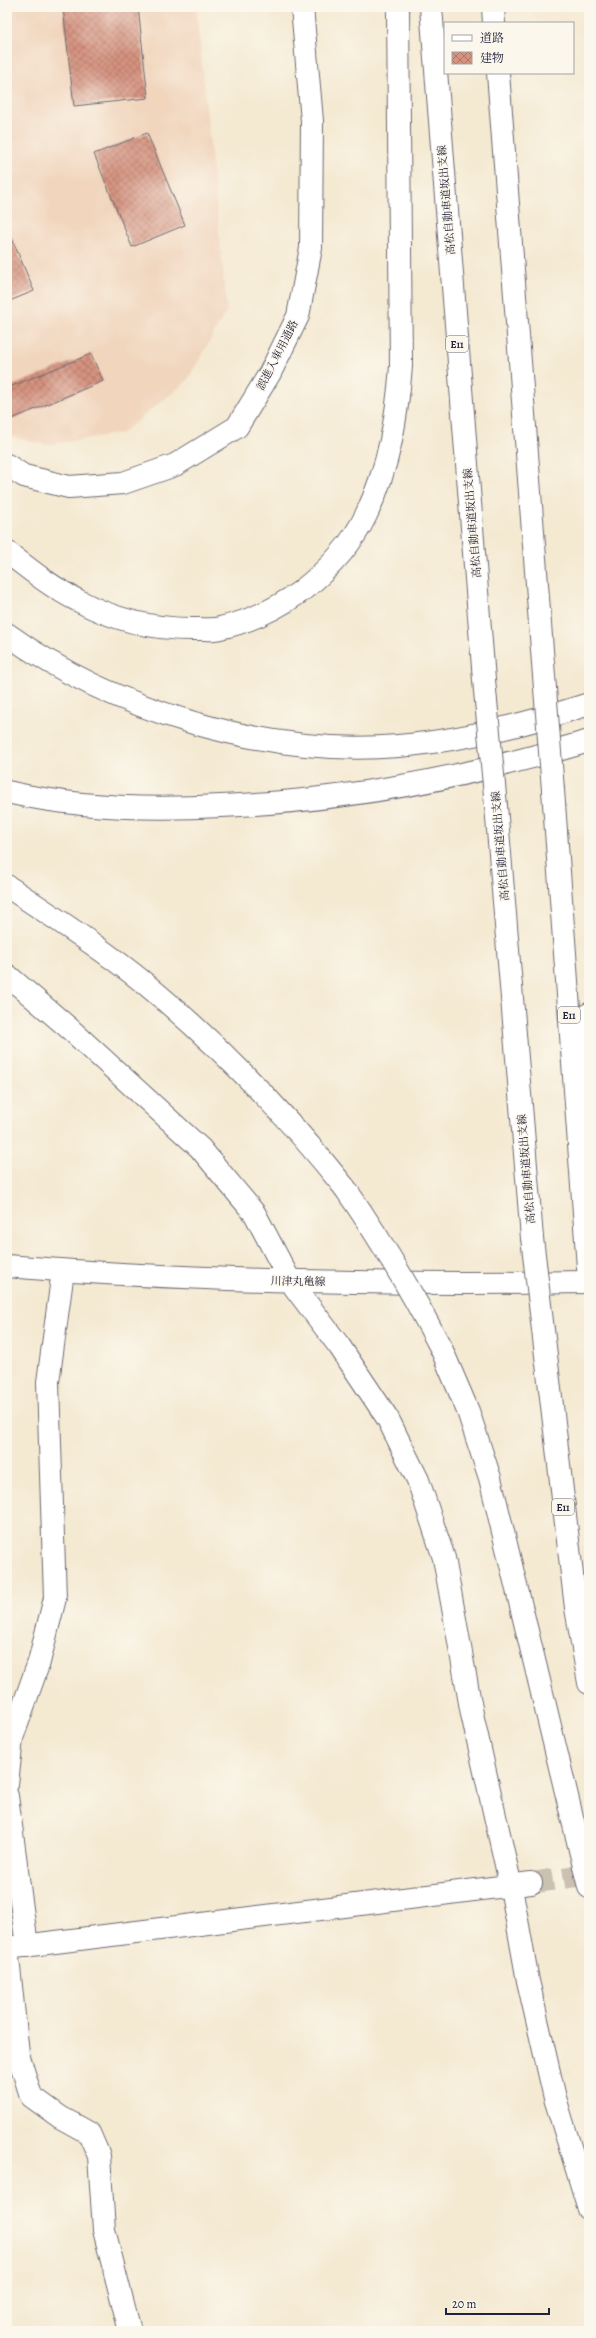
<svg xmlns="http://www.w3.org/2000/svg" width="596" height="2338" viewBox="0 0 596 2338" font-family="Alegreya,'Noto Serif JP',serif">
<defs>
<pattern id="building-cross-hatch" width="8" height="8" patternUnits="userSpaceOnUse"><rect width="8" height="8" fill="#d5927f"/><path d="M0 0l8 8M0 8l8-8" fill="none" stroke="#ac7769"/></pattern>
</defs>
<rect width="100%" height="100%" fill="#fbf7ec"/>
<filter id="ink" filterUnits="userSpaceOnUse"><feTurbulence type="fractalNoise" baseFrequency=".025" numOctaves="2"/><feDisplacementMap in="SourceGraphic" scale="8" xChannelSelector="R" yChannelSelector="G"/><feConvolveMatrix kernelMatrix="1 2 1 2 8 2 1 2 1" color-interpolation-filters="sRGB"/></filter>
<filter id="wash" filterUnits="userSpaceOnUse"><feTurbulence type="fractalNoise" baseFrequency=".012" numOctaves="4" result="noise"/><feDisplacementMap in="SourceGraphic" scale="16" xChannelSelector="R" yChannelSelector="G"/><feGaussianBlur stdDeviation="0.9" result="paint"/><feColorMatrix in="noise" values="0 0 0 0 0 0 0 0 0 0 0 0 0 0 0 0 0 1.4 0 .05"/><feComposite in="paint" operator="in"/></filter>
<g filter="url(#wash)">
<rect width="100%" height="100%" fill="#f4e9d1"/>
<path fill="#f1d5bd" d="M7,7H196L227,310L187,381L122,433L46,445L7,436Z"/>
<g id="blocks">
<path fill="url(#building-cross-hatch)" d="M63,7H138L148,98L74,106Z
M147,133L185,225L132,247L94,154Z
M7,227L34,291L7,302Z
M91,354L103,381L7,421V388Z"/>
</g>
</g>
<g filter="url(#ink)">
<use href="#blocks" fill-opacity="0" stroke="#6c6870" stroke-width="1"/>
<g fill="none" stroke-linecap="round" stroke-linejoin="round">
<path stroke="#cac1b3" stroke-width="22" stroke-dasharray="22 11" stroke-linecap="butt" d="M531,1883L589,1874"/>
<defs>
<path id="minor" d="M7,465L24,476L69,487L123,483L175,465L237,427L270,373L298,316L311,248L312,121L302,7
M7,975L70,1029L200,1148L255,1214L290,1281L340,1347L388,1419L418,1480L444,1558L472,1714L511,1887L528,1981L555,2098L589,2209
M7,1784L12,1738L39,1662L55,1598L48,1382L63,1271
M7,1796L27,1946
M7,1948L531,1883
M7,1948L18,2054L31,2096L60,2117L89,2133L99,2156L104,2230L130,2331"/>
<path id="major" d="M7,1266C200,1282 395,1285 589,1282"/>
<path id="highway" d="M431,7L484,680
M493,7L494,23
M498,73L543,663
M7,552C29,569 51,587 77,600C114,620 157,630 199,629C206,629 214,630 220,628C248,622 276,609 300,592C327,571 351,547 366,515C389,467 397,418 401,366L398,7
M7,634C112,710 267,757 398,746C459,741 530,723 589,704
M553,790L589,1281
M7,792C77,808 149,810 221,806C346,801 469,777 589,741
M496,806L532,1238
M7,886C55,918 104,950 148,986C221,1047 286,1114 345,1188
M581,1064L589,1014
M543,1330L576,1608L589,1683
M441,1348L468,1411L490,1478L589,1887"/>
</defs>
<use href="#minor" stroke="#6c6870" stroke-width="24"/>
<use href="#major" stroke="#6c6870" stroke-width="24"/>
<use href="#highway" stroke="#6c6870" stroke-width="24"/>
<use href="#minor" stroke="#fff" stroke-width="22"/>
<use href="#major" stroke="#fff" stroke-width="22"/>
<use href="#highway" stroke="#fff" stroke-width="22"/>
<defs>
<path id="highway-bridge" d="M543,663L553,790
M484,680L496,806
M345,1188C381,1240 412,1292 441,1348
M532,1238L543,1330"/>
</defs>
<use href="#highway-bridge" stroke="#6c6870" stroke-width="24" stroke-linecap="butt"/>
<use href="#highway-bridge" stroke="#fff" stroke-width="22"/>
</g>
</g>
<g text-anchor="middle" stroke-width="3" stroke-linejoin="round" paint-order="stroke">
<g fill="#fbf7ec" stroke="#636270" stroke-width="1">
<rect x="446" y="336" width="22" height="16" rx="3"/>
<rect x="558" y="1007" width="22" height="16" rx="3"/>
<rect x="552" y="1499" width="22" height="16" rx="3"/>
</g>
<g font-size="10" font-weight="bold" fill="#22223b">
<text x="457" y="348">E11</text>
<text x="569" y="1019">E11</text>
<text x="563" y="1511">E11</text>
</g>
<g font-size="11" fill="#22223b" stroke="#fbf7ec">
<text transform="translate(446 200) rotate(-95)" y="4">高松自動車道坂出支線</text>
<text transform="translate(277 355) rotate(-63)" y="4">誤進入車用通路</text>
<text transform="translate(472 523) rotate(-95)" y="4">高松自動車道坂出支線</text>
<text transform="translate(500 846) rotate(-95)" y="4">高松自動車道坂出支線</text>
<text transform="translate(526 1169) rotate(-95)" y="4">高松自動車道坂出支線</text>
<text transform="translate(298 1281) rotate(1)" y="4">川津丸亀線</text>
</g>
</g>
<rect width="596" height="2338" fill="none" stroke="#fbf7ec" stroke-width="24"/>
<rect x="444" y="22" width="130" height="52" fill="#fbf7ec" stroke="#a4a2a5"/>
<rect x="452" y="35" width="20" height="6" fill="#ffffff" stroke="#a4a2a5"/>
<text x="480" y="42" font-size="12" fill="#22223b">道路</text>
<rect x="452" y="52" width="20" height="12" fill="url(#building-cross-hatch)" stroke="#a4a2a5"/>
<text x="480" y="62" font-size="12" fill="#22223b">建物</text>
<path d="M446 2308v6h103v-6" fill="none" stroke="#22223b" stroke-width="2"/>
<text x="452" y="2308" font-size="12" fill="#22223b" stroke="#fbf7ec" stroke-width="3" paint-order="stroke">20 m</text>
</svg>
